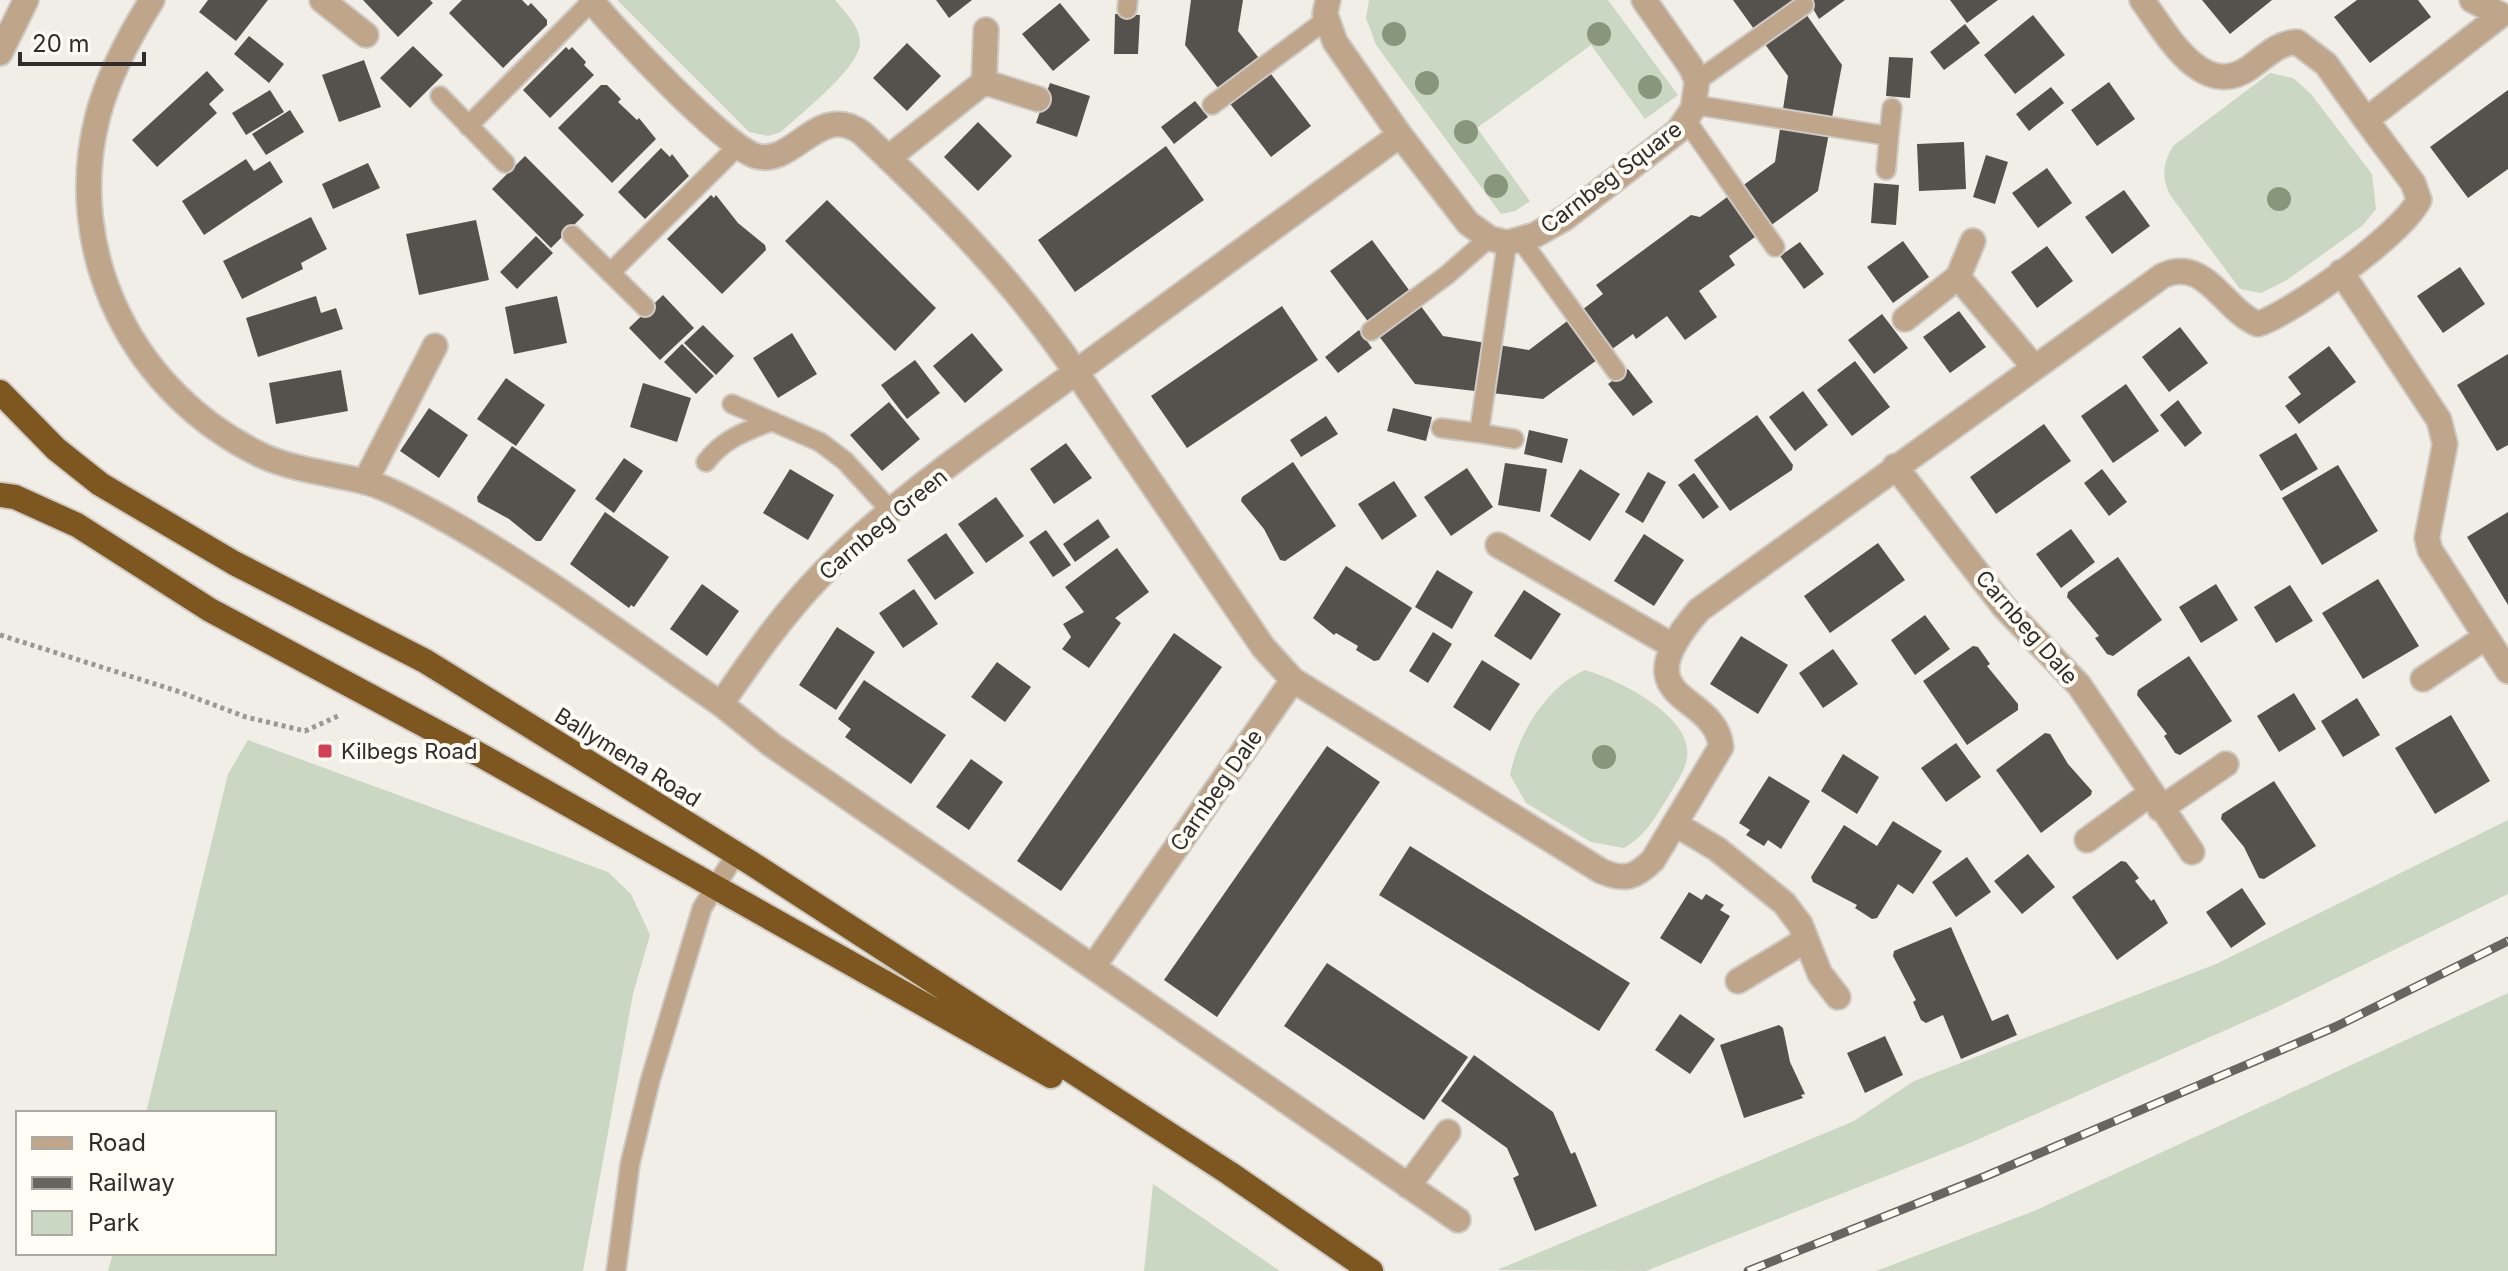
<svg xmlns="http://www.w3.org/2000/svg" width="2508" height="1271" viewBox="0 0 2508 1271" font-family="Inter,sans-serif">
<rect width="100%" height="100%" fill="#f1eee8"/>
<path fill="#c9d7c3" d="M617,0H835C845,12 860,26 860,43C859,69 800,114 781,132L768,136L749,132Z
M1369,0H1608L1678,95L1645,119L1591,45L1477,128L1530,201L1515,211L1501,214L1376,45L1366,18Z
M2270,73L2293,78L2311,94L2372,174L2376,209L2362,226L2287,280L2261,293L2240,289L2170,195C2161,176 2163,164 2173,146Z
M1585,670C1617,679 1694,716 1687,758C1685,771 1675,785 1668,797C1655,818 1645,836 1624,848L1591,842L1526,803L1510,775C1518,734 1546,687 1585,670Z
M248,740L608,872L631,894L650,935L633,994L583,1271H108L113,1253H274V1113H146L228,774Z
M2508,820V894L2269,1011L1970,1143L1646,1271L1497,1270L1854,1121L1914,1081L2216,964Z
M2508,993V1271H1876L2034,1211Z
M1153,1184L1280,1271H1144Z"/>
<path fill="#55524d" d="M208,0H268L236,41L199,12Z
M363,0H430L433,3L398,37Z
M462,0H522L528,6L531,3L547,20V25L503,68L449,13Z
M936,0H972L949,18Z
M1191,0H1243L1238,31L1311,126L1271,157L1185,45Z
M1733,0H1796L1842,65L1818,191L1729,256L1735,265L1699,291L1717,317L1685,340L1667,316L1636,339L1633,334L1543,399L1415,384L1330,271L1372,240L1443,336L1529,350L1603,294L1596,285L1691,215L1700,217L1775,162L1788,76Z
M1808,0H1845L1819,19Z
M1950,0H1998L1967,23Z
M2202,0H2272L2230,34Z
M2357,0H2418L2431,17L2370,63L2334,17Z
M1060,3L1090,40L1053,71L1022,34Z
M1115,14L1140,15L1138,54H1114Z
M2033,15L2065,55L2015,94L1984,55Z
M1965,24L1980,43L1944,70L1930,52Z
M249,36L284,64L269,83L234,54Z
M907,43L941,76L907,111L873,78Z
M413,46L443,75L410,108L380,78Z
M566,47L569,50L572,47L586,62L584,65L594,75L550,118L523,90Z
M1889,57L1913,58L1910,98L1886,96Z
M364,60L381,107L339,122L322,75Z
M207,71L224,90L209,104L217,113L157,167L132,140Z
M2109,82L2135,119L2097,146L2071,110Z
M1050,83L1090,96L1077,137L1036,123Z
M601,85H607L621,99L618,102L637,120L639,118L656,139L612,183L558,128Z
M2051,87L2064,103L2029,131L2016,114Z
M270,90L284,112L246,135L232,113Z
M2508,90V169L2468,198L2430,147Z
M1195,101L1208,117L1174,144L1161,127Z
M290,110L304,132L266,155L252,134Z
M978,122L1012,156L978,191L944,157Z
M1964,142L1966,189L1919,191L1917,144Z
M1166,146L1204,200L1075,292L1038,240Z
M661,148L670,157L672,154L689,176L645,219L618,192Z
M1986,155L2008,162L1995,204L1973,197Z
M525,156L584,215L551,248L492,189Z
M246,159L254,171L270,161L283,182L204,235L182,201Z
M368,163L380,188L333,209L322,184Z
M2047,168L2072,203L2038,228L2012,193Z
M1874,183L1899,185L1896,225L1871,223Z
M2124,190L2150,226L2112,254L2085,217Z
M711,195L714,198L716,195L738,223L765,245L766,250L722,294L667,239Z
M827,200L936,308L895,351L785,241Z
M311,217L327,249L301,263L303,269L242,299L223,261Z
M476,220L489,280L419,295L406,234Z
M536,236L553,253L517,289L500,272Z
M1903,241L1929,277L1893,303L1867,267Z
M1800,242L1824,274L1804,289L1780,256Z
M2047,246L2073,281L2037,308L2011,272Z
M2460,267L2485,304L2443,333L2417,296Z
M663,295L694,328L660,360L629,328Z
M316,296L321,313L336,308L343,329L258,357L246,318Z
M557,296L567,343L514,354L505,307Z
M1282,306L1318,360L1187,448L1151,396Z
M1959,311L1986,347L1950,373L1923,337Z
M1882,314L1908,348L1874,374L1848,340Z
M703,325L734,356L716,375L684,343Z
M2180,327L2208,363L2169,392L2142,357Z
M1359,330L1372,348L1338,373L1325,357Z
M792,333L817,374L778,398L753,358Z
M972,333L1003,370L965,403L933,366Z
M682,344L714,376L696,394L664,362Z
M2329,346L2356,382L2299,424L2285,406L2301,394L2288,377Z
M2508,354V445L2497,451L2457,385Z
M915,360L940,393L907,419L881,385Z
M1855,361L1890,407L1852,436L1817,390Z
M1628,369L1653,402L1633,416L1608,384Z
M341,370L348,411L276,424L269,383Z
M506,378L545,405L516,446L477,419Z
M643,383L691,398L677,442L630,427Z
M2126,384L2159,431L2113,463L2081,416Z
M1803,391L1828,425L1795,451L1769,417Z
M2178,400L2202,433L2185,447L2160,415Z
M889,402L920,439L882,471L850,435Z
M429,408L468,435L439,478L400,451Z
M1393,408L1432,417L1426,441L1387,431Z
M1757,415L1793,465L1792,470L1730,511L1694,460Z
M1326,416L1338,434L1301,457L1290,440Z
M2044,424L2071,461L1996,514L1970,477Z
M1529,430L1568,439L1562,463L1524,454Z
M2296,433L2318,469L2281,491L2259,455Z
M1066,443L1092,478L1054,504L1030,469Z
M512,446L576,490L541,541H536L509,519L478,502L477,497Z
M624,458L643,471L614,513L595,499Z
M1293,462L1336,526L1285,561L1280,560L1264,529L1241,501L1242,497Z
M1505,463L1547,469L1540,512L1498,505Z
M2338,465L2378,531L2322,565L2282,498Z
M1467,468L1493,507L1451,536L1424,497Z
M790,469L834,495L808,540L763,513Z
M1580,469L1620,494L1590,541L1550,516Z
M2102,469L2127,502L2109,516L2084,483Z
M1648,472L1666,482L1643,523L1625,512Z
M1694,473L1719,507L1703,519L1678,485Z
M1394,481L1417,516L1382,540L1358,504Z
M996,497L1024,536L986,563L958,524Z
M605,512L669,557L634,607L631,605L629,608L570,564Z
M2508,512V605L2467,537Z
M1098,519L1110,537L1075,562L1063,544Z
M2071,529L2095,562L2061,588L2036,554Z
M1046,530L1071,565L1053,577L1029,542Z
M946,533L974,573L935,600L907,560Z
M1644,534L1684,560L1654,606L1614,581Z
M1878,543L1905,580L1830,633L1804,596Z
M1117,548L1149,592L1115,618L1121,623L1089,668L1062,649L1071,637L1063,624L1084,612L1065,587Z
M2118,557L2162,620L2113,656L2107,654L2095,638L2099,636L2067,597L2068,592Z
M1346,566L1412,608L1379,660L1374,661L1356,650L1358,646L1336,633L1334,635L1313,618Z
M1437,570L1473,592L1452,629L1415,607Z
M2378,579L2419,646L2363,679L2322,613Z
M702,584L739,611L707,656L670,629Z
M2216,584L2238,620L2201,643L2179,607Z
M2290,585L2313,621L2276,643L2254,607Z
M914,589L938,624L903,648L879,613Z
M1524,590L1561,614L1531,660L1494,636Z
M1925,615L1950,649L1915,675L1891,640Z
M837,627L875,652L836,710L799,685Z
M1433,632L1452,644L1428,683L1409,671Z
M1174,633L1222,667L1061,891L1017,861Z
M1741,636L1788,665L1758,714L1710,684Z
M1973,646L1978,647L1990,664L1987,666L2018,704V710L1967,745L1923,681Z
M1833,649L1858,684L1823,708L1799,673Z
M2189,656L2232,721L2180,755L2175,753L2164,736L2167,734L2137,695L2138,690Z
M1482,660L1520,684L1490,731L1453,707Z
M997,662L1031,687L1005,722L971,697Z
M864,680L946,735L911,784L845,737L851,729L838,719Z
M2294,693L2316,729L2279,752L2257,716Z
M2357,698L2380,735L2343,757L2321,721Z
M2451,715L2490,781L2435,814L2395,748Z
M2045,733L2050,734L2068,764L2092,791L2091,795L2041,833L1996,770Z
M1956,743L1981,777L1946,802L1921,768Z
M1327,746L1380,782L1217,1017L1164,980Z
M1843,754L1879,777L1857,814L1821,791Z
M971,759L1003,782L969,830L936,807Z
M1769,776L1810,801L1781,849L1768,840L1764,846L1746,835L1750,830L1739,823Z
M2274,781L2316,846L2264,879L2259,878L2244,847L2221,819L2222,814Z
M1893,821L1942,851L1913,894L1898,884L1877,918L1872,919L1855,908L1857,905L1813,882L1811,877L1844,825L1877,846Z
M1410,846L1630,983L1599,1031L1379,895Z
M2028,854L2055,887L2022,914L1994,881Z
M1967,857L1991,892L1956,917L1932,882Z
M2121,861L2126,862L2139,878L2135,881L2151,901L2154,899L2168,923L2117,960L2072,897Z
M2242,888L2266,924L2231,948L2206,912Z
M1689,892L1702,900L1706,894L1724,905L1720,910L1730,916L1701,964L1660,938Z
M1951,927L1992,1021L2008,1014L2017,1035L1961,1059L1943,1015L1926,1023L1921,1020L1913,1002L1916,1000L1893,956L1894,951Z
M1327,963L1468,1057L1424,1120L1284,1026Z
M1680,1014L1715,1039L1690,1074L1655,1050Z
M1779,1025L1783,1028L1790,1062L1805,1094L1801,1095L1803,1098L1744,1118L1720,1045Z
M1885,1036L1903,1075L1865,1093L1847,1053Z
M1474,1055L1553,1112L1571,1154L1575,1152L1597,1206L1535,1231L1513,1178L1519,1175L1507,1148L1441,1101Z"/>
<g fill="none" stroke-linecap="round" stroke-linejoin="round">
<defs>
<path id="lane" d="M1127,9L1128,0
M1697,81L1804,5
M440,96L505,163
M1212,105L1327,19
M1695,105L1889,136L1892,108
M1686,120L1775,247
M468,126L592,1
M1886,170L1889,136
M572,235L645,307
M1521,240L1616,371
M1507,243L1479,433L1514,439
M610,273L738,146
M1371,331L1447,275L1489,238
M732,404L820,442L845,461L891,511
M1441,428L1479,433
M706,462C723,439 746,431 772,421
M616,1271L630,1164L650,1081L702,908L736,854"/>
<path id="street" d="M152,0C130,35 109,74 98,115C62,254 134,395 263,456C294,470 329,473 362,481C384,486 409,500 428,510C531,565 625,638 721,704C752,659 783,614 822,574C896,497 990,436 1076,372C1015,282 941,207 862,133C819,101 794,167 756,156C725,147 615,30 591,0
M322,0L366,35
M1328,0L1325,14L1335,42L1400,135L1468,223L1489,238L1507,243L1535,235L1565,218L1678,131L1693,109L1697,81L1691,67L1644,0
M2142,0C2165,31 2201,101 2249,68C2265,57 2277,43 2297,42L2326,64L2366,120L2501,15L2472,0
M0,53L26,0
M984,82L986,30
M888,158L984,82L1038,99
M2341,272L2439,420L2445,444L2427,538L2430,550L2508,671
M1958,277L2034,367
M1905,319L1958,277L1973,241
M1895,466L2004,607L2079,685L2192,852
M365,482L435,346
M1498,545L1673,646
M2423,679L2486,637
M1293,680L1263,647L1076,372L1400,135
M721,704L772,745L1093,967
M2160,809L2226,764
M1675,824L1717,849L1784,903L1800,924L1820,974L1838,997
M2087,840L2150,794
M1738,981L1806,940
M1408,1186L1448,1132
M1458,1220L1093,967L1293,680L1601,871C1624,881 1635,878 1653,860L1721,747C1716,690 1617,705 1699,610L2162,276C2205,255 2223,310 2258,324C2294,312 2403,233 2419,200L2413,183L2366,120"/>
<path id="highway" d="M0,392L56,449L100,484L234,563L425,661L751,863L1229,1173L1371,1271
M0,495L15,497L77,525L210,610L482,756L1051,1076"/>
</defs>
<use href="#lane" stroke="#cecbc6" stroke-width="22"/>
<use href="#street" stroke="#cecbc6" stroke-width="28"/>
<use href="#highway" stroke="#cecbc6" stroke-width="28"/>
<path stroke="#9a9894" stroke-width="5" stroke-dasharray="4 4" stroke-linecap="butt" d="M0,635L177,691L246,717L305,731L338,716"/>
<use href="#lane" stroke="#bfa68a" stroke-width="18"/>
<use href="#street" stroke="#bfa68a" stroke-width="24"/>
<use href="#highway" stroke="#7e561f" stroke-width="24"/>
<defs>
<path id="rail" d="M1748,1271L1986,1176L2335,1027L2508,941"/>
</defs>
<use href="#rail" stroke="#676461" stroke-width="9"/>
<use href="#rail" stroke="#fffbf5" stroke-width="6" stroke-dasharray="18" stroke-linecap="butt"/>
</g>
<g fill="#88977c">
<circle cx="1394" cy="34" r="12"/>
<circle cx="1599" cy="34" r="12"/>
<circle cx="1427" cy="83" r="12"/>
<circle cx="1650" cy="87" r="12"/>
<circle cx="1466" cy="132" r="12"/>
<circle cx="1496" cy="186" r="12"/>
<circle cx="2279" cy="199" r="12"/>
<circle cx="1604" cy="757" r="12"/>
</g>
<rect fill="#d14055" stroke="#fffbf5" stroke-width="3" x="317" y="743" width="16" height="16" rx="4"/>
<g text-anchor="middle" stroke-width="8" stroke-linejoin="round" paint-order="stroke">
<g font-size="22" fill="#2f2d2b" stroke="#fffbf5">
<text transform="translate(1611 177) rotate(-37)" y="8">Carnbeg Square</text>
<text transform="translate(883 524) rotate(-40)" y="8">Carnbeg Green</text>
<text transform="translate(2027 627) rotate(49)" y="8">Carnbeg Dale</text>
<text transform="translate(628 757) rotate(32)" y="8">Ballymena Road</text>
<text transform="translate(1216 790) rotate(-55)" y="8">Carnbeg Dale</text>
</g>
<g font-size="22" fill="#2f2d2b" stroke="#fffbf5" text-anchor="start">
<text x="341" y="759">Kilbegs Road</text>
</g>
</g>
<rect x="16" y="1111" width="260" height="144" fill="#fffbf5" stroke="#aca9a4" stroke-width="2"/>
<rect x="32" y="1137" width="40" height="12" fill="#bfa68a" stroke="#aca9a4" stroke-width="2"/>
<text x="88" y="1151" font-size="24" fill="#2f2d2b">Road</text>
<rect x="32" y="1177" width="40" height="12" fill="#676461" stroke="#aca9a4" stroke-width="2"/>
<text x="88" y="1191" font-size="24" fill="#2f2d2b">Railway</text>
<rect x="32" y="1211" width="40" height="24" fill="#c9d7c3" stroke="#aca9a4" stroke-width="2"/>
<text x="88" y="1231" font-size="24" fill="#2f2d2b">Park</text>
<path d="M20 52v12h124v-12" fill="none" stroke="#2f2d2b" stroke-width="4"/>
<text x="32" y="52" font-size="24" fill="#2f2d2b" stroke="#fffbf5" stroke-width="6" paint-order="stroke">20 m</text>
</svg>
